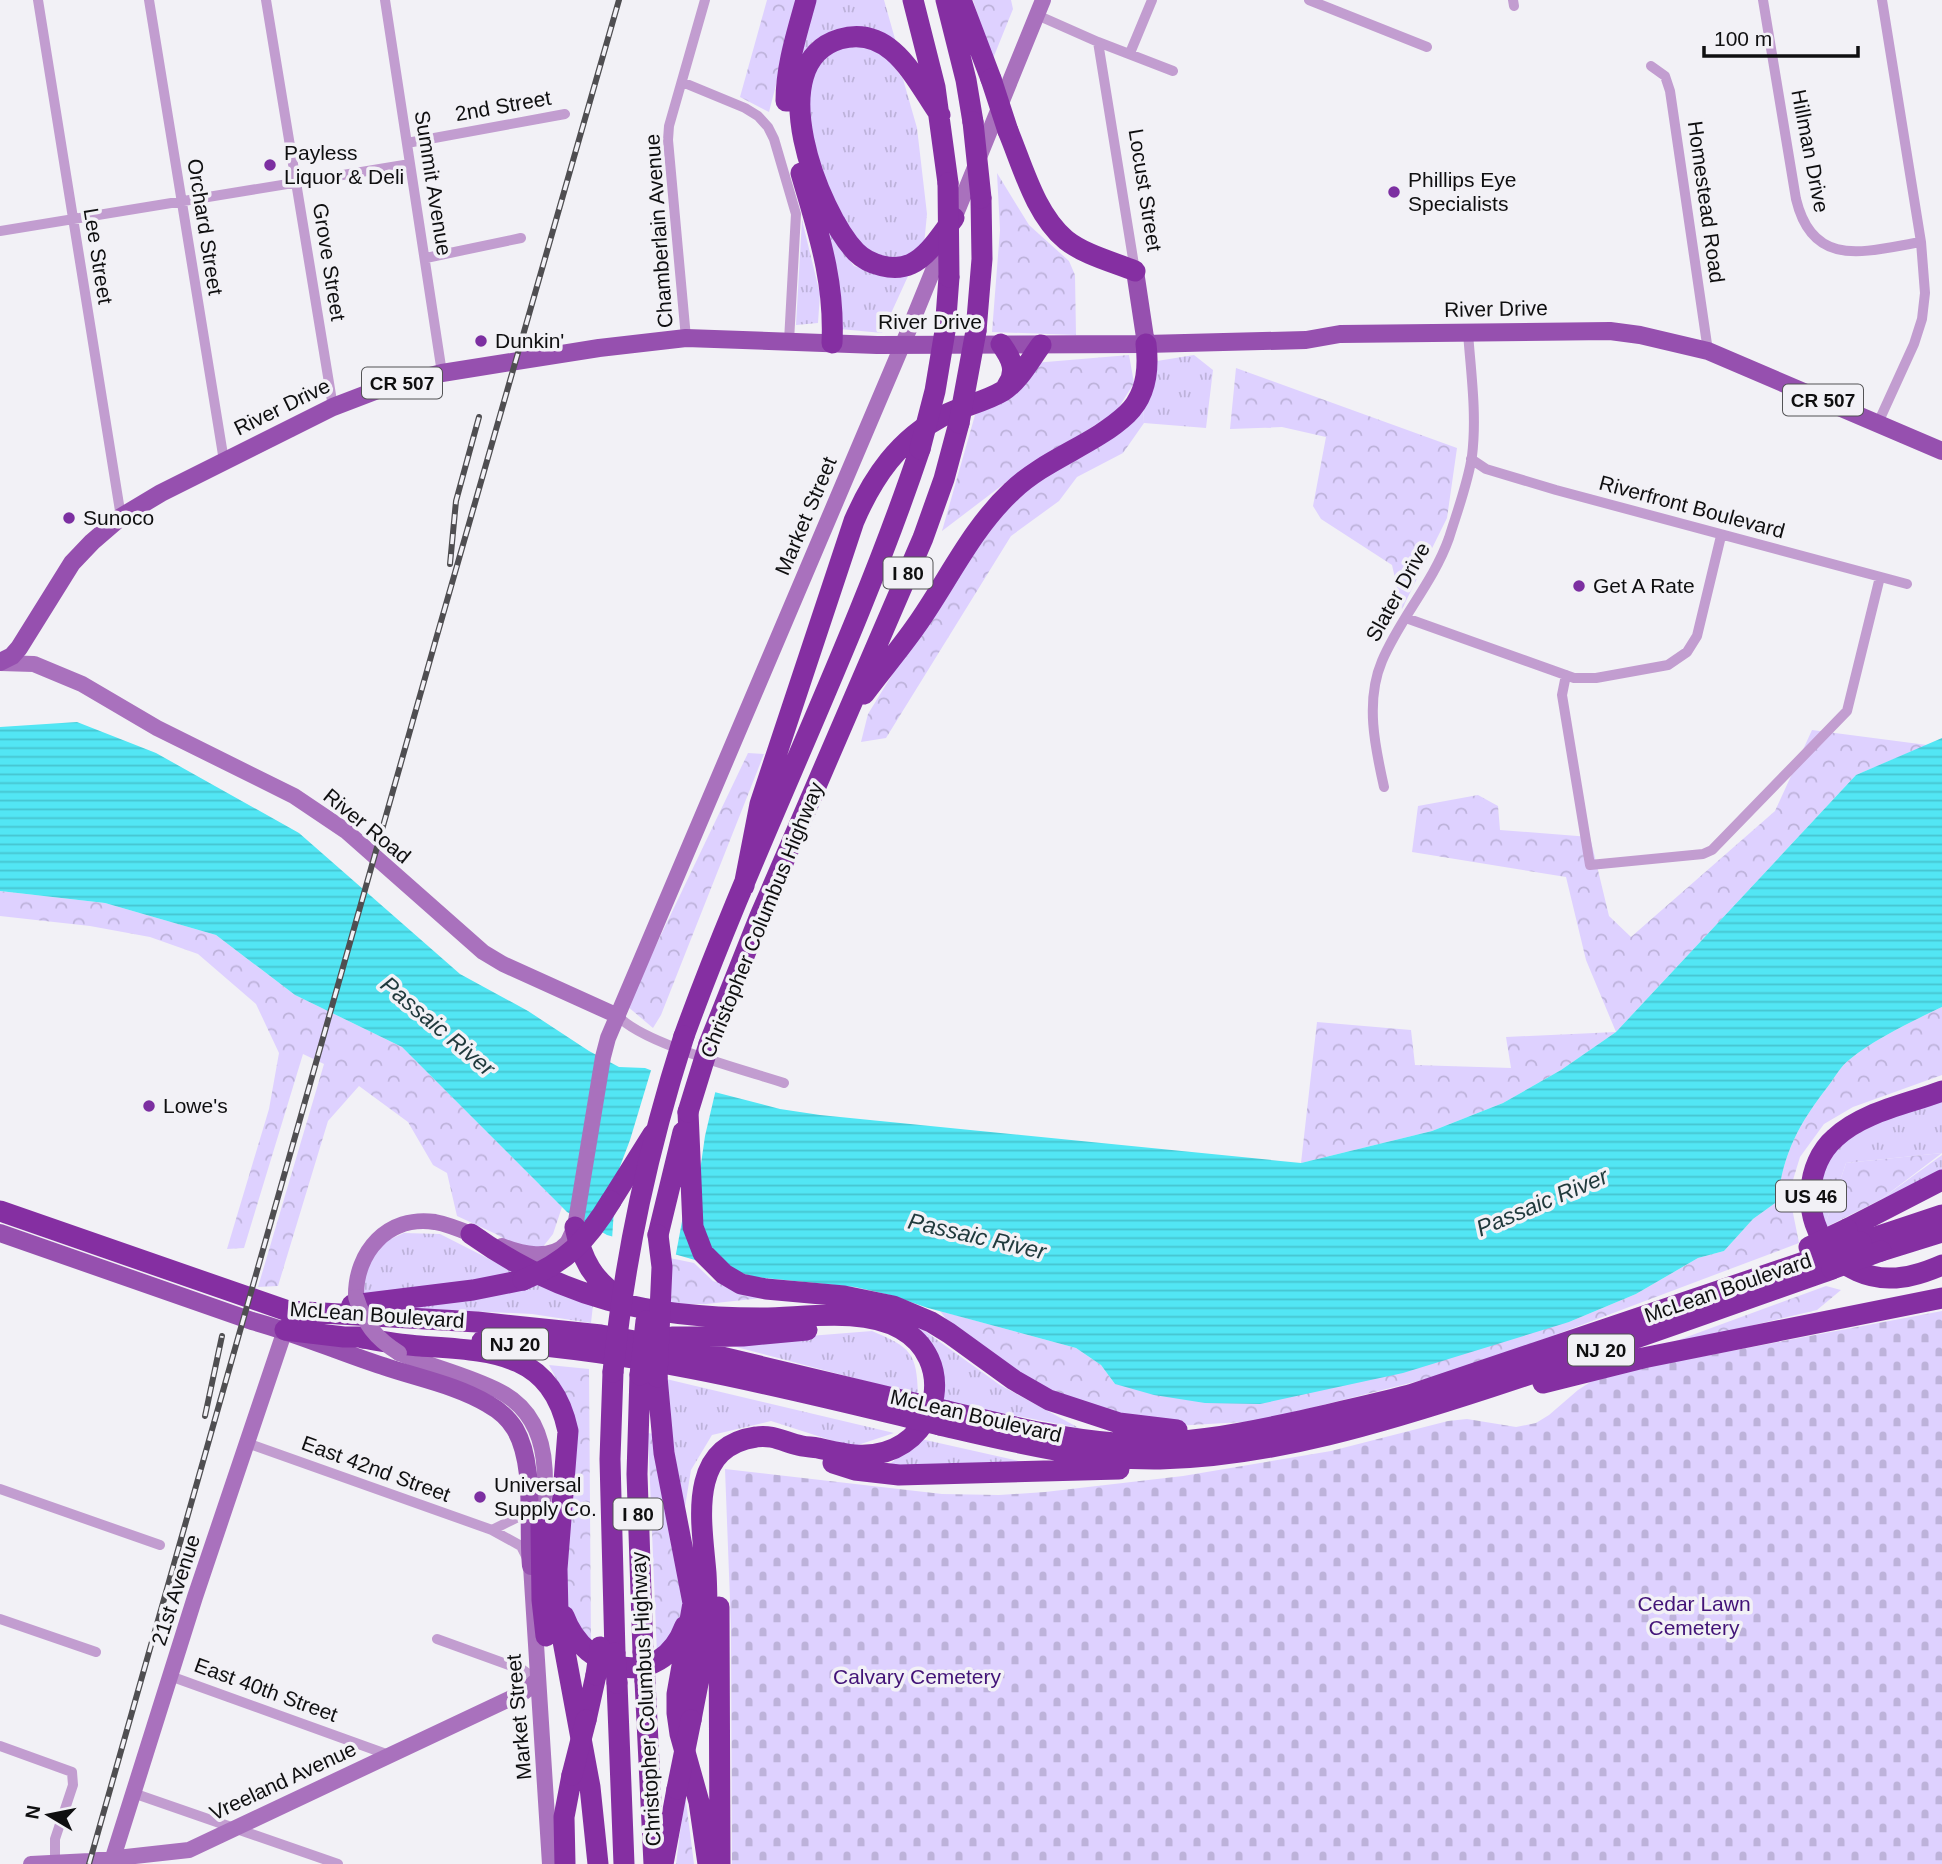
<svg xmlns="http://www.w3.org/2000/svg" width="1942" height="1864" viewBox="0 0 1942 1864" font-family="Helvetica,sans-serif">
<defs>
<pattern id="grass-tufts" width="24" height="20" patternUnits="userSpaceOnUse" patternTransform="scale(1.75)"><rect width="24" height="20" fill="#ded1ff"/><path d="M3 7l-1-3M5 7V3M7 7l1-3M15 17l-1-3M17 17v-4M19 17l1-3" fill="none" stroke="#bdb2da"/></pattern>
<pattern id="forest-crowns" width="20" height="18" patternUnits="userSpaceOnUse" patternTransform="scale(1.75)"><rect width="20" height="18" fill="#ded1ff"/><path d="M2 6a3 3 0 1 1 6 0M12 15a3 3 0 1 1 6 0" fill="none" stroke="#bdb2da"/></pattern>
<pattern id="cemetery-stones" width="16" height="16" patternUnits="userSpaceOnUse" patternTransform="scale(1.75)"><rect width="16" height="16" fill="#ded1ff"/><path d="M2 7V4a2 2 0 0 1 4 0v3zM10 15v-3a2 2 0 0 1 4 0v3z" fill="#bdb2da"/></pattern>
<pattern id="water-rules" width="6" height="5" patternUnits="userSpaceOnUse" patternTransform="scale(1.75)"><rect width="6" height="5" fill="#52e6f4"/><path d="M0 2.5h6" fill="none" stroke="#46c4d0"/></pattern>
</defs>
<rect width="100%" height="100%" fill="#f2f1f6"/>
<path fill="url(#grass-tufts)" d="M809,0H884L897,46L853,30L812,42L791,73Z
M855,42L885,55L903,79L917,128L927,214L924,245C919,249 912,256 906,258C857,272 822,185 812,148C806,127 809,95 808,72L826,50Z
M802,220L820,294L818,323L796,325Z
M823,224L854,266L896,277L909,274L882,333L840,329Z
M1194,355L1213,370L1206,428L1144,423L1143,402L1157,361Z
M1942,1097V1153L1846,1163L1824,1228L1815,1183L1832,1149L1876,1123Z
M1942,1155V1173L1880,1200Z
M404,1233L440,1234L517,1273L362,1300V1278L377,1245Z
M540,1283L593,1305L591,1323L532,1314L406,1308Z
M908,1319L1000,1385L1079,1428L939,1401Z
M872,1331C910,1347 917,1352 918,1395L721,1343Z
M662,1378L894,1433L852,1447L771,1421L712,1435L691,1470L684,1513Z
M921,1439L1023,1462L886,1467Z"/>
<path fill="url(#forest-crowns)" d="M767,0H798L769,112L740,97Z
M973,0H1011L1013,9L992,61Z
M997,173L1029,225L1069,261L1075,275L1076,335L992,332L1000,230Z
M1129,355L1134,383L1116,412L1017,474L942,531L975,415L1001,398L1034,363Z
M1236,368L1457,448L1447,518L1402,609L1392,565L1321,519L1313,506L1326,437L1282,427L1230,429Z
M1143,402L1144,423L1123,453L1077,477L1059,501L1011,536L886,738L861,742L868,714L978,535L1006,502Z
M1812,730L1927,745L1856,775L1616,1032L1561,1070L1503,1103L1432,1131L1301,1163L1317,1022L1411,1030L1415,1065L1511,1068L1506,1037L1616,1032L1586,960L1566,877L1412,852L1418,806L1478,795L1498,806L1500,830L1590,837L1609,916L1631,937L1775,811Z
M748,753L764,754L661,1015L653,1028L627,1006Z
M0,891L105,903L216,935L295,995L402,1047L562,1207L553,1234L542,1248L515,1246L496,1234L457,1216L447,1173L433,1165L408,1122L359,1086L328,1121L278,1286L258,1287L324,1064L303,1054L244,1248L227,1249L269,1109L279,1053L256,1004L198,954L150,937L90,926L0,916Z
M1942,1007V1075L1853,1107L1824,1124L1800,1157L1789,1193L1799,1243L1539,1341L1434,1377L1259,1421L1175,1426L1050,1396L952,1327L940,1311L1076,1348L1101,1365L1115,1384L1569,1322L1636,1294L1698,1258L1724,1251L1753,1219L1778,1201C1782,1154 1800,1122 1829,1085C1835,1077 1841,1066 1849,1060C1874,1039 1913,1021 1942,1007Z
M1942,1153L1880,1200L1824,1228L1846,1163Z
M670,1258L694,1263L713,1281L762,1298L706,1304H667Z
M1826,1286L1841,1290L1817,1310L1654,1349Z
M549,1365L589,1369L591,1645L571,1624L564,1589L571,1407Z
M648,1433L654,1434L684,1609L679,1627L657,1655Z
M685,1794L694,1864H676Z"/>
<path fill="url(#cemetery-stones)" d="M1942,1311V1864H732L731,1626L725,1469L942,1494L999,1495L1045,1492L1183,1476L1331,1451L1448,1421L1467,1419L1516,1427L1536,1423L1549,1415L1578,1390L1595,1379L1609,1374Z"/>
<path fill="url(#water-rules)" d="M77,722L156,753L299,833L460,974L528,1011L589,1051L619,1067L645,1068L695,1087L780,1109L820,1115L1301,1163L1432,1131L1503,1103L1561,1070L1616,1032L1856,775L1942,738V1007C1913,1021 1874,1039 1849,1060C1841,1066 1835,1077 1829,1085C1800,1122 1782,1154 1778,1201L1753,1219L1724,1251L1698,1258L1636,1294L1569,1322L1403,1373L1260,1404L1205,1403L1154,1395L1115,1384L1101,1365L1076,1348L928,1308L890,1295L855,1287L755,1277L607,1235L567,1212L402,1047L295,995L216,935L105,903L0,891V727Z"/>
<path fill="#f2f1f6" d="M652,1067L716,1089L705,1136L697,1192L707,1268L683,1216L675,1259L612,1240L616,1177L630,1140Z"/>
<g fill="none" stroke-linecap="round" stroke-linejoin="round">
<path stroke="#c29dd0" stroke-width="10" d="M38,0L121,517
M149,0L224,461
M266,0L333,407
M385,0L442,373
M1309,0L1427,47
M1513,0L1514,6
M1763,0L1796,199C1813,270 1866,251 1921,242
M1037,15L1098,42L1173,71
M1098,42L1135,271
M1130,53L1152,0
M1651,66L1665,76L1670,91L1708,351
M682,82L745,108L758,116L768,127L774,139L796,214L789,341
M407,143L565,114
M0,231L410,164
M426,258L521,238
M686,338L668,140L669,126L705,0
M1878,423L1914,344L1922,319L1925,293L1921,242L1882,0
M1471,459L1486,469L1556,490L1907,584
M1406,618L1574,678H1596L1668,665L1687,652L1697,636L1721,536
M1566,675L1562,695L1590,865L1703,854L1712,850L1847,711L1880,577
M1384,787C1375,747 1365,701 1382,661C1400,618 1433,583 1449,538C1457,512 1468,483 1472,456C1477,415 1471,373 1468,333
M618,1016C643,1044 745,1070 784,1083
M247,1443L492,1530L521,1546L527,1558
M0,1489L160,1545
M492,1530L516,1518L528,1507
M0,1619L96,1652
M437,1639L523,1670L537,1680
M170,1676L389,1755
M0,1746L72,1772L73,1785L55,1839V1862
M133,1793L338,1864"/>
<path stroke="#a971bd" stroke-width="16" d="M0,663L34,664L82,684L157,728L294,796L346,831L483,952L503,964L618,1016
M502,1246C521,1254 551,1261 567,1243C570,1239 572,1232 575,1227L603,1057L608,1038L910,327L1043,0
M356,1297C355,1252 388,1215 435,1222C451,1225 466,1232 481,1238
M399,1353C432,1367 468,1375 499,1391C564,1424 545,1509 531,1566L550,1864
M31,1864L90,1861L189,1850L524,1692L537,1680
M111,1864L195,1597L285,1330"/>
<path stroke="#9650af" stroke-width="18" d="M1135,271L1146,344
M0,662L12,656L19,648L72,563L92,542L121,517L161,493L333,407L380,389L442,373L599,348L686,338L877,345L1146,344L1306,340L1340,334L1610,331L1640,335L1708,351L1942,451
M0,1233L252,1321C297,1333 339,1352 383,1366C418,1378 456,1385 488,1404C499,1410 509,1419 515,1429C536,1465 527,1525 531,1566"/>
<path stroke="#852fa2" stroke-width="21" d="M913,0L935,87L948,183
M946,0L966,80L973,122
M961,0L991,79
M786,101C786,66 797,33 806,0
M940,115C916,81 892,24 840,39C760,63 818,212 856,252C869,265 894,272 911,264C929,256 942,233 954,218
M1008,131C1023,167 1035,214 1066,240C1085,255 1113,262 1135,271
M801,173C818,232 835,280 832,343
M945,331L949,277
M976,331L982,259L981,198
M1001,344C1011,358 1018,371 1007,386
M864,694C881,671 900,649 916,626C948,581 971,529 1012,491C1045,459 1094,445 1127,414C1146,396 1149,369 1146,344
M744,886L760,804L854,521C873,477 899,439 943,416C962,406 985,402 1003,391C1019,381 1030,360 1041,345
M684,1036C756,838 853,649 920,449
M709,1044L760,916L923,538L944,479L959,423
M1942,1091C1908,1104 1862,1112 1835,1138C1820,1151 1812,1171 1811,1190C1807,1237 1843,1279 1891,1278C1909,1278 1926,1272 1942,1265
M688,1112L693,1227L703,1253L724,1274L741,1284L766,1289L844,1296L893,1306L931,1322L949,1333L1014,1380L1049,1400L1119,1423L1177,1430
M611,1201L653,1134
M0,1211L288,1311L477,1322L601,1335L709,1354L918,1404
M575,1227C582,1260 593,1281 622,1299
M1847,1229L1942,1180
M471,1234C562,1299 651,1318 760,1318C804,1318 863,1307 901,1329C954,1359 941,1435 885,1452C861,1459 841,1453 818,1448C812,1447 807,1447 802,1446C786,1443 773,1434 756,1437C686,1447 702,1524 706,1573C707,1589 707,1605 707,1621C705,1654 697,1687 691,1720
M658,1235L683,1132
M1861,1242L1942,1215
M1881,1251L1942,1232
M352,1305L473,1290L523,1280
M285,1330L344,1337H373
M672,1337L743,1336L807,1330
M362,1338C381,1341 401,1345 420,1346C489,1351 551,1350 568,1431L557,1569L558,1614L590,1787L598,1864
M482,1341C628,1349 770,1384 911,1418
M613,1372L610,1459L615,1653
M640,1375L637,1474L643,1652
M657,1377L664,1453L693,1603L677,1694V1713L680,1734L699,1802L708,1864
M1543,1383L1643,1358L1942,1298
M947,1411C1003,1424 1058,1439 1115,1443C1177,1446 1235,1435 1295,1422C1334,1413 1372,1405 1410,1395L1819,1257
M940,1425C1013,1442 1084,1460 1160,1459C1270,1457 1387,1421 1491,1387C1605,1350 1718,1309 1832,1269
M833,1463L855,1470L899,1475L1119,1469
M541,1525L542,1600L546,1636
M719,1607L720,1864
M564,1616C585,1674 661,1691 685,1626
M645,1681L654,1864
M617,1683L624,1864
M586,1720L596,1675
M565,1864L564,1817L572,1775
M663,1864L677,1789"/>
<defs>
<path id="rail" d="M450,564L456,501L479,417
M205,1416L222,1336
M89,1864L436,639L619,0"/>
</defs>
<use href="#rail" stroke="#4f4e51" stroke-width="6"/>
<use href="#rail" stroke="#f2f1f6" stroke-width="3.5" stroke-dasharray="10" stroke-linecap="butt"/>
<path stroke="#a971bd" stroke-width="16" d="M356,1297C364,1323 375,1338 399,1353"/>
<path stroke="#852fa2" stroke-width="21" d="M991,79L1008,131
M973,122L981,198
M948,183L949,277
M959,423L976,331
M920,449L935,391L945,331
M688,1112L709,1044
M1809,1247L1847,1229
M1819,1257L1861,1242
M1832,1269L1881,1251
M523,1280C566,1262 587,1241 611,1201
M613,1372C625,1254 648,1149 684,1036
M640,1375L646,1321
M657,1377L662,1267L658,1235
M918,1404L947,1411
M911,1418L940,1425
M643,1652L645,1681
M615,1653L617,1683
M596,1675L600,1647
M572,1775L586,1720
M677,1789L691,1720"/>
</g>
<g fill="#7c2fa1" stroke="#f2f1f6" stroke-width="2.5">
<circle cx="270" cy="165" r="7"/>
<circle cx="1394" cy="192" r="7"/>
<circle cx="481" cy="341" r="7"/>
<circle cx="69" cy="518" r="7"/>
<circle cx="1579" cy="586" r="7"/>
<circle cx="149" cy="1106" r="7"/>
<circle cx="480" cy="1497" r="7"/>
</g>
<g text-anchor="middle" stroke-width="7" stroke-linejoin="round" paint-order="stroke">
<g fill="#f2f1f6" stroke="#535355" stroke-width="2">
<rect x="362" y="367.5" width="80" height="31" rx="5"/>
<rect x="1783" y="384.5" width="80" height="31" rx="5"/>
<rect x="883.5" y="557.5" width="49" height="31" rx="5"/>
<rect x="1776" y="1180.5" width="70" height="31" rx="5"/>
<rect x="482" y="1328.5" width="66" height="31" rx="5"/>
<rect x="1568" y="1334.5" width="66" height="31" rx="5"/>
<rect x="613.5" y="1498.5" width="49" height="31" rx="5"/>
</g>
<g font-size="19" font-weight="bold" fill="#0f0f10">
<text x="402" y="390">CR 507</text>
<text x="1823" y="407">CR 507</text>
<text x="908" y="580">I 80</text>
<text x="1811" y="1203">US 46</text>
<text x="515" y="1351">NJ 20</text>
<text x="1601" y="1357">NJ 20</text>
<text x="638" y="1521">I 80</text>
</g>
<g font-size="21" fill="#0f0f10" stroke="#f2f1f6">
<text transform="translate(503 106) rotate(-10)" y="7">2nd Street</text>
<text transform="translate(1810 151) rotate(79)" y="7">Hillman Drive</text>
<text transform="translate(433 183) rotate(81)" y="7">Summit Avenue</text>
<text transform="translate(1145 190) rotate(81)" y="7">Locust Street</text>
<text transform="translate(1706 202) rotate(82)" y="7">Homestead Road</text>
<text transform="translate(205 227) rotate(81)" y="7">Orchard Street</text>
<text transform="translate(659 231) rotate(-94)" y="7">Chamberlain Avenue</text>
<text transform="translate(98 256) rotate(81)" y="7">Lee Street</text>
<text transform="translate(329 262) rotate(81)" y="7">Grove Street</text>
<text transform="translate(1496 309) rotate(-1)" y="7">River Drive</text>
<text x="930" y="329">River Drive</text>
<text transform="translate(282 407) rotate(-26)" y="7">River Drive</text>
<text transform="translate(1692 507) rotate(15)" y="7">Riverfront Boulevard</text>
<text transform="translate(806 516) rotate(-67)" y="7">Market Street</text>
<text transform="translate(1398 592) rotate(-61)" y="7">Slater Drive</text>
<text transform="translate(367 826) rotate(39)" y="7">River Road</text>
<text transform="translate(762 920) rotate(-68)" y="7">Christopher Columbus Highway</text>
<text transform="translate(1728 1288) rotate(-19)" y="7">McLean Boulevard</text>
<text transform="translate(377 1315) rotate(4)" y="7">McLean Boulevard</text>
<text transform="translate(976 1416) rotate(13)" y="7">McLean Boulevard</text>
<text transform="translate(376 1469) rotate(20)" y="7">East 42nd Street</text>
<text transform="translate(176 1590) rotate(-72)" y="7">21st Avenue</text>
<text transform="translate(266 1690) rotate(20)" y="7">East 40th Street</text>
<text transform="translate(646 1699) rotate(-93)" y="7">Christopher Columbus Highway</text>
<text transform="translate(519 1717) rotate(-95)" y="7">Market Street</text>
<text transform="translate(283 1781) rotate(-25)" y="7">Vreeland Avenue</text>
</g>
<g font-size="21" fill="#0f0f10" stroke="#f2f1f6" text-anchor="start">
<text x="284" y="160">Payless<tspan x="284" dy="24">Liquor &amp; Deli</tspan></text>
<text x="1408" y="187">Phillips Eye<tspan x="1408" dy="24">Specialists</tspan></text>
<text x="495" y="348">Dunkin'</text>
<text x="83" y="525">Sunoco</text>
<text x="1593" y="593">Get A Rate</text>
<text x="163" y="1113">Lowe's</text>
<text x="494" y="1492">Universal<tspan x="494" dy="24">Supply Co.</tspan></text>
</g>
<g font-size="21" fill="#421377" stroke="#f2f1f6">
<text x="1694" y="1611">Cedar Lawn<tspan x="1694" dy="24">Cemetery</tspan></text>
<text x="917" y="1684">Calvary Cemetery</text>
</g>
<g font-size="23" font-style="italic" fill="#213a3d" stroke="#f2f1f6">
<text transform="translate(438 1026) rotate(40)" y="8">Passaic River</text>
<text transform="translate(1542 1202) rotate(-23)" y="8">Passaic River</text>
<text transform="translate(977 1236) rotate(13)" y="8">Passaic River</text>
</g>
</g>
<g transform="translate(49 1815) rotate(280)" stroke="#f2f1f6" stroke-width="5" paint-order="stroke">
<path d="M0-5L12 26L0 18L-12 26Z" fill="#0f0f10"/>
<text y="-10" font-size="19" font-weight="bold" text-anchor="middle" fill="#0f0f10">N</text>
</g>
<path d="M1704 46v10h154v-10" fill="none" stroke="#0f0f10" stroke-width="3.5"/>
<text x="1714" y="46" font-size="21" fill="#0f0f10" stroke="#f2f1f6" stroke-width="5" paint-order="stroke">100 m</text>
</svg>
